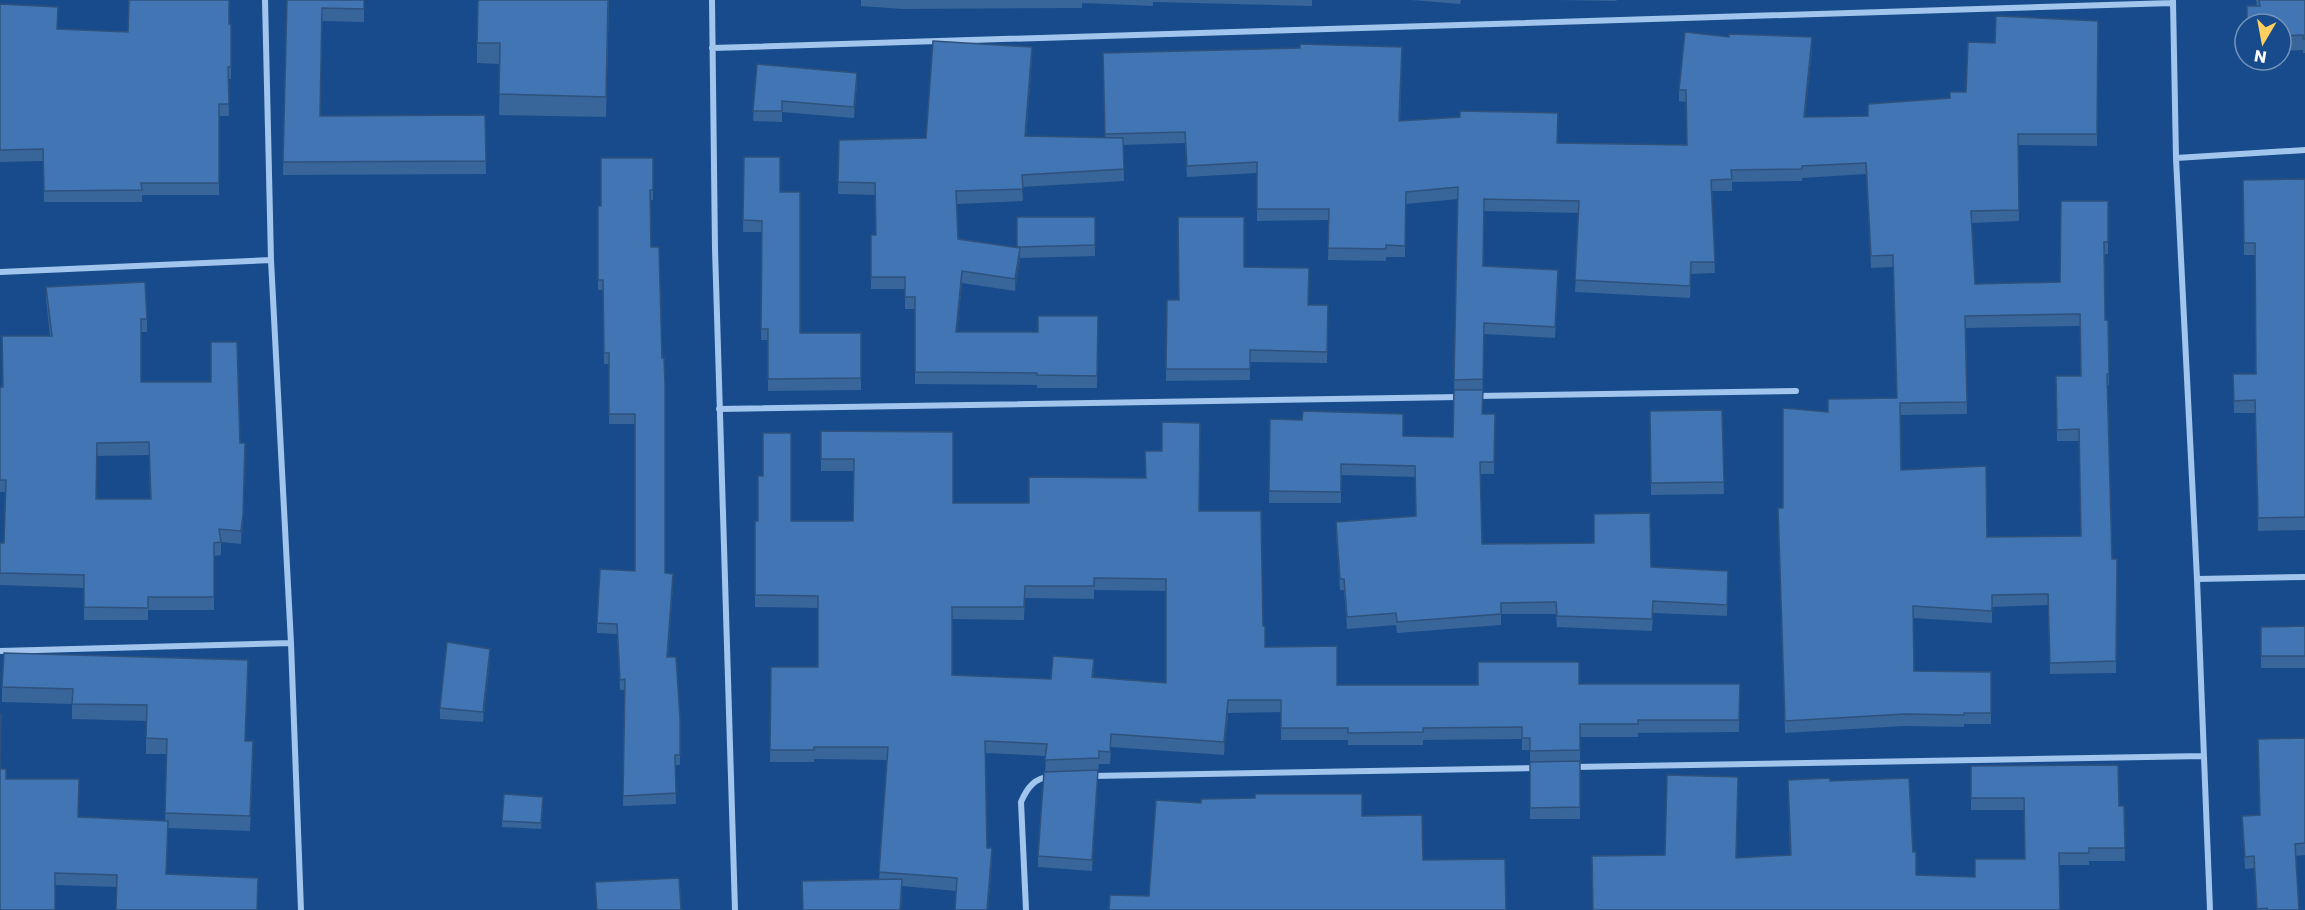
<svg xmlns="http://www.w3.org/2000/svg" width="2305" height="910" viewBox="0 0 2305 910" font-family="Poppins,sans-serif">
<rect width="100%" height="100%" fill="#184b8b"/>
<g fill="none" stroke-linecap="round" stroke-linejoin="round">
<path stroke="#a2c5ee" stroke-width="6" d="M265,0L271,260L291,643L301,910
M712,0L715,249L735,910
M2173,1L2176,158L2197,579L2210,910
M712,48L2173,3
M2176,158L2305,150
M0,272L271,260
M1476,396L1796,391
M719,409L1460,397
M2197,579L2305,577
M0,651L291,643
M1574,767L2204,756
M1092,776L1537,768
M1026,910L1021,802C1027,788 1035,777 1051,777"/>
</g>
<path fill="#38659a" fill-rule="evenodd" d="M287,0H364V22L322,21L320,116L485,115L486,174L283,175Z
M609,0L606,117L499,115L500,64L477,63V43Z
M861,0H1312V6L1153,2V6L1082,3V8L903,9L861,6Z
M1411,0H1461L1460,4Z
M1557,0H1617L1616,1Z
M2256,0H2305V53H2303V50L2281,51V24H2247V6H2257Z
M0,4L57,29L128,32L231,24V79H228L229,116H219V195H142V202H44L43,161L0,162Z
M2098,21L2097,146L2018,145L2019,221L1972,223L1975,284L2060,282L2108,201V254H2104L2105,320H2108L2109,385H2107L2112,559H2117L2116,673L2050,674L2048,605L1992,607V623L1913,618L1914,671L1991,672V724H1964V727L1905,726L1785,733L1778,519L1828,412L1897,398L1893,267L1871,268L1866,174L1802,178V181L1732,182V191H1712L1715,273L1691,274L1690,298L1575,292L1579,213L1484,211L1483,266L1558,282L1555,338L1484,334L1482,414H1495L1494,474H1480L1482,544L1651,567L1728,571L1727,616L1653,613L1652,631L1557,627L1556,614H1501V625L1397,633L1396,625L1347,629L1344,590H1340L1336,534V522L1416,516L1415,477L1341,475V503H1269L1270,419L1403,436L1453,437L1458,199L1406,204L1405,257H1386V261L1328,260L1329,220L1257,221V173L1187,177L1185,143L1123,145L1124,181L1022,187L1023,201L957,204L958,239L1017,248L1095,217V256L1020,258L1015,291L962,283L957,332H1038L1098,316L1097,388H1037V385L915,384V309H905V289H871V235H876L875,195L838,194L839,140L926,138L1032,59L1026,137L1105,138L1103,53L1402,59L1400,121L1557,143L1687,145L1686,102L1679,101V90L1812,49L1805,117L1868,116L1950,98L1966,92L1995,43ZM2080,326L2081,376H2056L2057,441H2079L2081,536L1987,537L1901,470L1900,415L1967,414L1966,328Z
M757,64L857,83L854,118L782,112V122L753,121Z
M744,157L780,192L800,333H861V390L768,391V340H761L762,232H743Z
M653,158V200H651V247L665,573L673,584L668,657L680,718V765H675L676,804L623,806L625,690H620L617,634L597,633V623L635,571V424H609V364H604L603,290H598V206H601Z
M2305,179V530L2258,531L2255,413H2234L2233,374H2256L2255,255H2244L2243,180Z
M1244,267L1309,305H1328L1327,363L1250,362V380L1166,381L1167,300H1179Z
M46,287L147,319V332H141V382L240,443L243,527L241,544L221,542V555L214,556V610H148V620H84V588L0,585V543H4L5,492H0V387H3L50,336L46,299ZM149,455L150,499H96L97,456Z
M1722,410L1724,494L1651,495L1650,411Z
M821,431L953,503L1199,511L1263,626L1265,647L1337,685L1740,684L1739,732L1638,733V737H1580V819H1530V750H1522V739L1423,740V745H1348V740H1281V712L1228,713L1224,755L1111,747L1110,764H1099L1098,771L1092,871L1038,867V856L1045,772L1046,756L985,753L987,848L992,860L988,910H955L956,891L902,886L901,910H803L879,880L887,760L814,759V762H770L771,667H818V608L755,607V521H853L854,471H821ZM1094,590L1166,591V683L1093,677L1094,671L1051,679L952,675V619L1024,620L1025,598L1094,599Z
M2305,626V668H2261V627Z
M490,659L483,722L440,719V708Z
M248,675L245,741L253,756L250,831L168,828L166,875L258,890L257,910H116L117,887L55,885L0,769L6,779L79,817L165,821L167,754H146V721L72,719V704L2,702V687Z
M2305,738V855L2296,856L2299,910H2257L2254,868L2245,869L2242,816L2260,815Z
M1971,766L2119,806H2124L2125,861H2089V865H2060V910L1736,858L1790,855L1788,780L1830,781L1913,852L1916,876L1975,877L2025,859L2024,810H1971Z
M543,797L541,829L502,827V821Z"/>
<path fill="#2e527d" d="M1812,37V49L1804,129V117Z
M1032,47V59L1025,149V136Z
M857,73V83L854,118V107Z
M1020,248V260L1015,291V279Z
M962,271V283L956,344V332Z
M245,455L243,527L241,544V531Z
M673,574V584L667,668V657Z
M490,649V659L483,722V712Z
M1228,700V713L1224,755V742Z
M1098,770V781L1092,871V860Z
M992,848V860L988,910H987Z"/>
<path fill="#4175b3" stroke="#2e527d" stroke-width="1.5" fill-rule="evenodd" d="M129,0H229V24H231V67H228L229,104H219V183H141L142,190L44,191L43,149L0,150V4L58,7L57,29L128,32Z
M287,0H364V9L322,8L320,116L485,115L486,161L283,162Z
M478,0H608L606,97L499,94L500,43H477Z
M2259,0H2305V39H2303V35L2281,36V24H2247V6H2260Z
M1996,16L2098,21L2097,134H2018L2019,210L1971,211L1975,284L2060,282L2061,201H2108V242H2104L2105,314V320H2108L2109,374H2107L2112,559H2117L2116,661L2050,663L2048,594L1992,595V611L1913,606L1914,671L1991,672V713H1964V715L1905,714L1785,721L1778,508H1783V408L1828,412V399L1897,398L1893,255L1871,256L1866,163L1802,166V169L1731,170L1732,179L1711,180L1715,262H1691L1690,286L1575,280L1579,201L1484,199L1483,266L1558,270L1555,327L1484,323L1483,379L1454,380L1458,187L1406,192L1405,246L1386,245V249L1328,248L1329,209H1257V162L1187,166L1185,132L1105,134L1103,53L1300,48V44L1402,47L1399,121L1460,117V111L1558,113L1557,143L1687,145L1686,90H1679L1685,32L1729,37V34L1812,37L1804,117L1868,116V104L1950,98V92H1966L1968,42L1995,43ZM2080,314L2081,376H2056L2057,430L2079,429L2081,536L1987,537L1986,466L1901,470L1900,403L1967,402L1965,316Z
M933,41L1032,47L1025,136L1123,138L1124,169L1022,175L1023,189L956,191L958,239L1020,248L1015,279L962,271L956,332H1038V316H1098L1097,376L1037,375V373L915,372V297H905V277H871V235H876L875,183L838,182L839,140L926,138Z
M757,64L857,73L854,107L782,101V111H753Z
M744,157H780V192H800V333H861V378L768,379V329H761L762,221L743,220Z
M601,158H653V190H650L651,247H659L662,358H664L665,385V573L673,574L667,657H676L680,718V755H675L676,793L623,796L625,679L620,680L617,624L597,623L600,569L635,571V414H609V353H604L603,280H598V206H601Z
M2305,179V517L2258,518L2255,400L2234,401L2233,374H2256L2255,243H2244L2243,180Z
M1017,217H1095V245L1017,247Z
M1178,217H1244V267L1309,268L1308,305H1328L1327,352L1250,350V369H1166L1167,300H1179Z
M145,282L147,319H141V382H211V342H237L240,443H245L243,515L241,531L219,529L221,542L214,543V597H148V608L84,607V575L0,573V543H4L6,480H0V387H3L2,336H52L46,287ZM149,442L151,499H96L97,443Z
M1454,390H1483L1482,414H1495L1494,462H1480L1482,544L1594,543V514L1650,513L1651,567L1728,571L1727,605L1653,601L1652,619L1557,616L1556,602L1501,603V614L1397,622L1396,613L1347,617L1344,579H1340L1336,522L1416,516L1415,466L1341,464V492L1269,491L1270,419L1302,420L1303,411L1403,414V436L1453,437Z
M1722,410L1724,482L1651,483L1650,411Z
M1162,422L1200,423L1199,511H1261L1263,626H1265V647L1337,646V685H1478V662H1579V684H1740L1739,720H1638V724H1580V750L1530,751V738H1522V727L1423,728V732L1348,733V728H1281V700H1228L1224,742L1111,734L1110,752L1099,751V758L1045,760L1047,744L985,741L987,848H992L987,910H955L957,878L879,872L888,747H814V750H770L771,667H818V596L755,595V521H758V476H763V433H791V521H853L854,459H821V431L953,432V503H1029V477L1146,478L1145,451H1162ZM1094,578L1166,579V683L1092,677L1094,659L1053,656L1051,679L952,675V607H1024L1025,586H1094Z
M2305,626V656H2261V627Z
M447,642L490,649L483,712L440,708Z
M4,653L248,660L245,741H253L250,816L165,813L167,739L146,738L147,705L72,704L73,689L2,687Z
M0,714H1L0,769H6V779H79L78,817L168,821L166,874L258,878L257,910H116L117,875L55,873V910H0Z
M2305,738V843L2295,844L2299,910H2267V908L2257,909L2254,856L2245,857L2242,816L2260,815L2258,739Z
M1580,761V807L1530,808V762Z
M2118,765L2119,806H2124L2125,848H2089V853H2059L2060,910H1593L1592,856L1665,855L1667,775L1738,777L1736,858L1791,855L1788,780L1830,778V781L1909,778L1913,852H1916V875L1975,877V859H2025L2024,798H1971V766Z
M1098,770L1092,860L1038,856L1044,772Z
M504,794L543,797L541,823L502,821Z
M1255,794H1362V816L1422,815L1423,860L1505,859L1506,910H1109L1110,895L1149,896L1156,800L1201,803V799L1255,798Z
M679,878L681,909L683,910H597L595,882Z
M902,879L900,910H803L802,881Z"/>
<g transform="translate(2263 42) rotate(190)"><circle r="28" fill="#184b8b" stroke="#7493b9" stroke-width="1.5"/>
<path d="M0-4.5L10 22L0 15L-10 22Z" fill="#ffd05f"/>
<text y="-9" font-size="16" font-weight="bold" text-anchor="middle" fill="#ffffff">N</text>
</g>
</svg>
